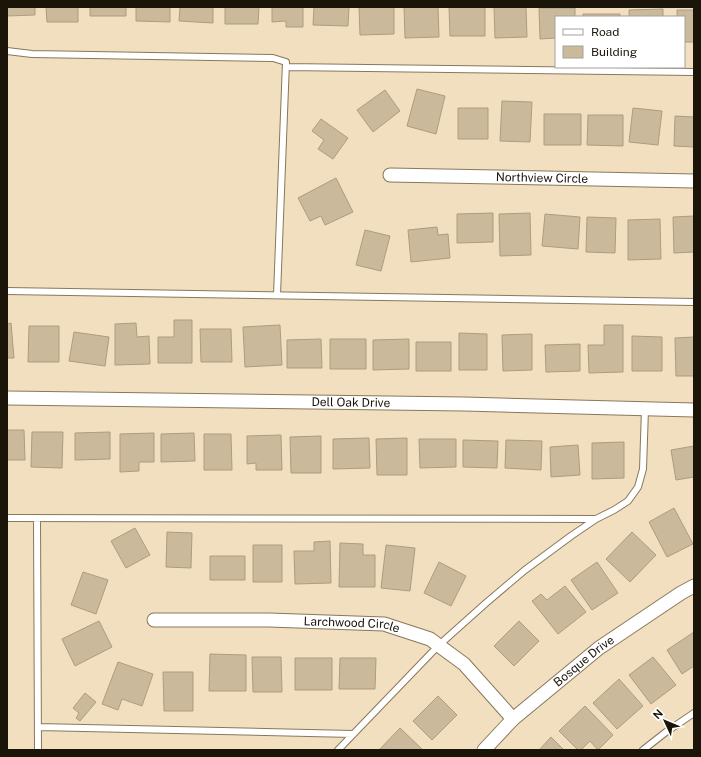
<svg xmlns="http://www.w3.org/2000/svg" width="701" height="757" viewBox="0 0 701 757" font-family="'Public Sans',sans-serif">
<rect width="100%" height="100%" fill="#f1dfbf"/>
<path fill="#cab99a" stroke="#ad9d7e" d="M7,7H35V15L7,16Z
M46,7H78V22H47Z
M90,7H126V16H90Z
M136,7H170V22L136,21Z
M180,7H213V23L179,21Z
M225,7H259L258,24H225Z
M272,7H303V27H286V21L272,22Z
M314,7H349L348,26L313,25Z
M359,7H394V34L360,35Z
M404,7H438L439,37L405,38Z
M449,7H485V36H450Z
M494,7H526L527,37L495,38Z
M539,8H575V17H556V38L540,39Z
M663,9V17H629V10Z
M677,10H694V42H684V17H677Z
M583,14H620V17H583Z
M417,89L445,96L436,134L407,126Z
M385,90L400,111L373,132L357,110Z
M502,101L532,102L530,142L500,141Z
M458,108H488V139H458Z
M633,108L662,111L658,145L629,142Z
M544,114H581V145H544Z
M588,115H623V146L587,145Z
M675,116L694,117V147L674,146Z
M321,119L348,138L333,159L318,149L324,140L312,131Z
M336,178L353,212L325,225L321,216L310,221L298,198Z
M493,213V242L457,243V214Z
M530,213L531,255L500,256L499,214Z
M545,214L580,217L578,249L542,246Z
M694,216V252L674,253L673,217Z
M587,217L616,218L615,253L586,252Z
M660,219L661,259L628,260V220Z
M437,227L438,235L448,234L450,258L411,262L408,230Z
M365,230L390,236L381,271L356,265Z
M174,320H192V363H158V337H174Z
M11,323L14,358H7V324Z
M136,323L137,337L149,336L150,364L115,365V324Z
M280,325L282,365L245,367L243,327Z
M604,325H623V372L589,373L588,345H604Z
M29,326H59V362H28Z
M200,329H231L232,362H201Z
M74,332L109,337L105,366L69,361Z
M459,333L487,334V370H459Z
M532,334V370L503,371L502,335Z
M632,336L662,337V371H632Z
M694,337V376H676L675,338Z
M321,339L322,368H287V340Z
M330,339H366V369H330Z
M409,339V369L373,370V340Z
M416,342H451V371H416Z
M580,344V371L546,372L545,345Z
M7,430H24L25,460H7Z
M32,432H63L62,468L31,467Z
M110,432V459L75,460V433Z
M154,433V462H139V471L120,472V434Z
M194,433L195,461L161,462V434Z
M204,434H231L232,470H204Z
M281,435L282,470H256V463L247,464V436Z
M321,436V473H291L290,437Z
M369,438L370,468L333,469V439Z
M407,438V475H377L376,439Z
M419,439H456V467L420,468Z
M463,440L498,441L497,468L463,467Z
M506,440L542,441L541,470L505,468Z
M624,442V478L592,479V443Z
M578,445L580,475L551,477L550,447Z
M694,446V477L676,480L671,450Z
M674,508L693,544L667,557L649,522Z
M135,528L150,555L126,568L111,541Z
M167,532L192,533L191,568L166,567Z
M632,532L656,555L630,582L606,559Z
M330,541L331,583L295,584L294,551H314V542Z
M340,543L363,544V555H375V587H339Z
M253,545H282V582H253Z
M386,545L415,548L410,591L381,588Z
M210,556H245V580H210Z
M439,562L466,576L451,606L424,593Z
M597,562L618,593L592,610L571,580Z
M83,572L108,580L96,614L71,605Z
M565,586L586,612L558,634L532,601L541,594L547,600Z
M99,621L112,647L75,666L62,639Z
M519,621L539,641L514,666L494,646Z
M694,632V666L682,674L667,650Z
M210,654L246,655V691H209Z
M252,657H281L282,692H253Z
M653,657L676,685L651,704L629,675Z
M295,658H332V690H295Z
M340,658H376L375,689H339Z
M118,662L153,674L142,706L122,699L118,710L102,704Z
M163,672H193V711H164Z
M619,679L643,706L617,729L593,703Z
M85,693L96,702L80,721L76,718L79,713L73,708Z
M438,696L457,715L432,740L413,721Z
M585,706L613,735L598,750L590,741L581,750H578L559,731Z
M400,728L423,750H379Z
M551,737L564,750H539Z"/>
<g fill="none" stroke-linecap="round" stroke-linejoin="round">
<defs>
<path id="service" d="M7,51L32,54L273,58L286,62L277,295
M286,67L694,72
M7,291L694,302
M7,518L596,519
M37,518L38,750
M38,727L353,734
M338,750L439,645L486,603L525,570L571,536L596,519L614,510L628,501L638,487L643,469L645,409
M643,750L666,732L694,713"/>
<g id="minor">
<path id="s1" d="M390,175L694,181"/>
<path id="s2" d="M7,398L464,404L694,410"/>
<path id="s3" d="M154,620H269L384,624L430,639L464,664L513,719"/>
<path id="s4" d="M484,750L513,719L599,648L681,593L694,586"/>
</g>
</defs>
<use href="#service" stroke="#88785b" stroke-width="8"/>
<use href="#minor" stroke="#88785b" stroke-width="15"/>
<use href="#service" stroke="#fff" stroke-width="6"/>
<use href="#minor" stroke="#fff" stroke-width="13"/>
</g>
<g text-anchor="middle" stroke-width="3" stroke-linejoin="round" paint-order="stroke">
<g font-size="12" fill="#1a1409" stroke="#fff">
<text dy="4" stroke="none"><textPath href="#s1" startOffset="152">Northview Circle</textPath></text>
<text dy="4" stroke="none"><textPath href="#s2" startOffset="344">Dell Oak Drive</textPath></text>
<text dy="4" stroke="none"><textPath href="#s3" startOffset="198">Larchwood Circle</textPath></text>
<text dy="4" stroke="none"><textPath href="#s4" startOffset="134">Bosque Drive</textPath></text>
</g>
</g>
<rect width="701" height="757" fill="none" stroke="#1a1409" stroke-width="16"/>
<rect x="555" y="16" width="130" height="52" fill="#ffffff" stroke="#a3a19d"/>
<rect x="563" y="29" width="20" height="6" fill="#ffffff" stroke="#a3a19d"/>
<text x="591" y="36" font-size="12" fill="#1a1409">Road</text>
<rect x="563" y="46" width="20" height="12" fill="#cab99a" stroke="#a3a19d"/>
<text x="591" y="56" font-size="12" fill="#1a1409">Building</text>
<g transform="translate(665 721) rotate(314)" stroke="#ffffff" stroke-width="3" paint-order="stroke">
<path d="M0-3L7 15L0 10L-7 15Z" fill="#1a1409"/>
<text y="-6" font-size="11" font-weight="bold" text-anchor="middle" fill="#1a1409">N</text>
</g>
</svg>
